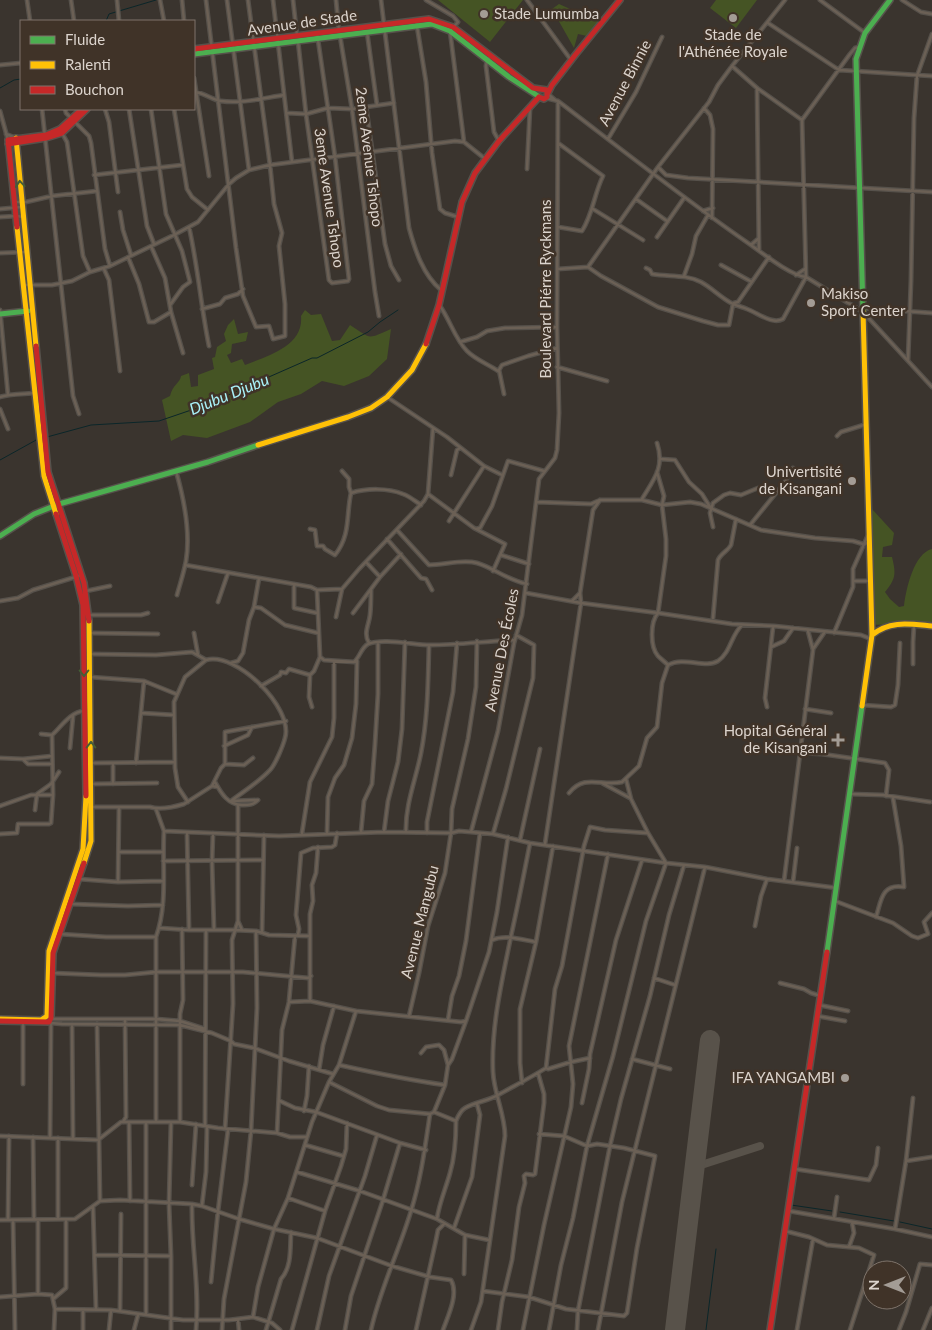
<svg xmlns="http://www.w3.org/2000/svg" width="932" height="1330" viewBox="0 0 932 1330" font-family="Lato,sans-serif">
<rect width="100%" height="100%" fill="#3a342e"/>
<path fill="#455424" d="M438,0H523L490,42Z
M716,0H757L736,28L710,8Z
M559,4L599,22L587,36L578,34L574,48L552,9Z
M305,310L311,315L321,314L332,341L340,340L350,325C372,339 366,340 391,329L387,359L369,376L344,386L322,381L301,394L278,402L250,422L207,438L183,435L171,441L162,400L170,396C173,384 180,383 181,376L189,373L191,387L198,386V375L214,369L212,358L215,357L217,347L226,341L224,334L228,325L234,319L238,334L248,332L246,341L232,344L231,353L227,355L231,363L242,359L245,365C267,356 304,346 301,316Z
M872,509L894,533L892,545L883,547L882,557H892C896,574 896,578 885,592L890,599L899,607L904,606C906,589 914,553 932,549V623L870,625Z"/>
<g fill="none" stroke-linecap="round" stroke-linejoin="round">
<path stroke="#0b2629" stroke-width="1" d="M106,21L109,14L156,0
M0,88L14,80L21,79
M47,437L91,425L159,421L203,406L312,358H317L368,332L380,322L398,310
M0,460L38,439
M791,1205L832,1211
M840,1212L894,1221
M900,1222L932,1229
M706,1330L716,1249"/>
<path stroke="#58524a" stroke-width="8" d="M695,1167L760,1146"/>
<path stroke="#58524a" stroke-width="20" d="M675,1330L710,1040"/>
<defs>
<path id="street" d="M27,0L30,21
M71,0L74,21
M117,0L119,21
M160,0L164,21
M182,0L184,21
M206,0L236,248L243,296L256,327L269,326L273,339L285,336V304L279,246L282,233L274,204L270,165L248,0
M227,0L249,170
M273,0L292,162
M293,0L297,36
M336,0L339,31
M381,0L409,228C415,250 423,275 441,290
M426,0L453,16L458,22L450,31L464,142
M527,0L571,60
M820,0L865,33
M902,0L921,12L932,14
M416,20L426,82L432,153L440,209L445,213L458,217
M768,23L839,70L932,76
M367,32L377,105
M340,36L352,109L375,292L379,316
M298,41L306,114L329,280L332,283L348,281L349,279L335,157L317,33
M491,56L487,60L486,66L494,132L499,141
M0,65L21,63
M732,66L757,88L802,120
M194,78L209,176
M757,88L759,251
M195,92C205,93 212,100 221,101C241,104 264,98 284,95
M548,94L555,100
M546,98L558,101C621,149 683,198 748,243C761,252 791,276 806,277L863,312L932,387
M366,106L385,244L391,266L399,280
M704,108L710,115L713,129L712,218
M42,109L73,396L79,414
M65,109L66,113L89,136L91,143L105,249L110,266
M105,109L109,122L118,192
M129,109L147,226L154,244
M151,109L166,214L182,251L190,282L183,287L170,305
M174,109L187,189L192,197L208,210
M0,111L8,140
M287,113L306,114L328,108L352,109L394,103
M62,133L67,142L83,256L90,272
M6,134L16,138
M608,139L636,92L662,37
M658,167L666,175L688,178L932,192
M527,169L530,108
M94,175L182,165
M636,199L667,221
M15,202H26L52,196L97,191
M0,209L22,207
M593,209L643,240
M703,211L713,208
M120,212L123,230L131,255
M0,217L17,216L23,217
M189,227C198,267 201,307 209,346
M558,227L582,231C593,214 594,194 603,176L558,143
M657,237L684,198
M751,245L758,239
M151,246L165,278L171,312L183,353
M0,253L26,252
M128,257L139,284L149,322H154L171,312
M721,265L752,282
M588,267L658,167L709,102L718,85L732,66L785,0
M646,268L650,270L652,274C669,277 685,274 701,282C712,288 721,298 733,304C737,306 743,307 747,309C758,313 772,325 783,319L806,277L802,120L850,54L855,48L859,47
M104,269L109,280L120,371
M558,269L588,267L601,276L658,307L703,321L718,325H729L733,304
M796,275L805,269
M684,276L692,254L696,236L708,215
M24,285H52L72,281L90,272L110,266L174,235L198,222L229,184L236,178L249,170L270,165L455,141L464,142L484,158
M734,303L738,302L769,257
M440,306C450,320 455,339 467,351C476,360 488,364 498,371L499,370
M863,308L932,313
M202,309L220,304L225,298L238,294L243,289
M0,310L8,395
M460,342L477,337L487,331L505,328L557,327
M908,360L911,281L914,118L917,76L932,34
M557,367L607,381
M504,394L499,370L502,365L528,356L557,348
M0,397C8,394 25,394 35,393
M387,397L447,437L484,466L502,475
M0,409L8,429
M837,436L841,432L867,424
M661,459L675,460L689,482L702,494L710,507
M176,471C184,499 191,531 186,561C184,572 180,584 177,595
M342,471L349,479V487L351,493C367,488 388,488 403,494C409,496 415,501 421,505
M657,472L664,496L662,505L666,539V556L658,613C650,622 650,647 658,656C661,659 665,662 668,665
M451,475L457,450L460,448
M428,494L474,528L505,544L493,571
M642,499C654,479 665,467 657,443
M536,502L591,504L600,500H642L662,505L690,502L701,504L761,530L815,538L853,541L863,544L869,543
M449,521L484,466
M750,525L785,482L793,468
M713,527L710,513L713,503L724,495L730,493L741,495L758,488
M310,529L315,530L317,546H323L325,549L335,555C351,535 346,515 351,493
M476,529L480,528L492,506L508,461L544,471
M397,530L429,565C445,565 462,559 477,563C494,568 507,580 527,584
M387,539L421,578L426,579L432,590
M501,555L529,564
M366,562L380,577
M185,565L311,587L317,590L342,589L359,569L424,501L428,494L433,428
M854,581H870
M294,584V608L317,613
M86,591L110,586
M526,593L581,603L658,613L732,624L774,626L861,635L871,639
M0,601L18,598L33,590L82,575
M572,601L580,593
M218,602L228,573
M254,607L261,608L285,625L318,633
M353,613L380,577L401,554
M89,615H141L148,613
M336,617L342,589
M713,618L718,560C721,553 728,551 731,545L736,519
M89,633L158,634
M194,633L198,655
M834,633L853,587V569L868,535
M369,643C363,633 369,625 370,615C371,607 371,599 371,590
M771,647L784,641L793,628
M813,649L824,633
M90,654L156,655L192,652L206,660
M320,657L324,660L354,662C360,657 361,648 368,644C383,638 414,645 430,645C458,645 487,641 515,640
M231,663L238,661L243,653L249,620L254,607L259,578
M913,664V642L914,625
M668,665C684,656 705,669 718,661C731,652 731,635 742,625
M90,677L144,681L176,694
M261,686L280,675L281,672L286,673L289,669L310,675
M862,705L891,707L895,705L898,685L900,643
M312,707L309,697L310,675L314,671L320,657L317,590
M767,707L765,698L773,627
M805,709L831,713
M141,713L174,715
M41,734L51,735
M224,746L248,735L252,727
M70,748L73,716
M800,753L822,754L885,763L889,770L886,796
M0,758L23,759L28,764H52
M253,758L244,765L225,764V732L286,721
M23,759L52,756
M91,763L174,762
M113,763V784
M136,763L144,681
M215,782C221,793 228,805 242,805C249,805 253,805 258,800L232,801
M602,783L630,798
M91,784L157,783
M212,786L221,768L225,764
M569,793C585,773 602,787 622,782L639,766L647,738L657,727L662,683L668,665
M850,794L883,795L930,802
M188,802L178,787L175,768L174,702L185,677L206,660C236,651 294,708 285,738C283,746 275,765 270,770C259,782 244,791 231,801
M238,805V921L242,930
M0,806L31,795H53
M90,807H150C160,810 174,807 184,804L212,786L218,787
M156,809L164,831L279,836L384,832L451,833L459,831L493,834L530,843L666,863L705,867L767,879L837,888
M35,810L37,794L51,784L59,772
M361,832L364,801L372,784L375,744L378,694V642
M384,832L388,801L398,762L402,729L405,642
M406,832C405,805 416,779 421,753C428,717 428,681 429,645
M471,832L498,731L514,643L522,615L539,479L555,458L557,450L559,413L557,327L558,101
M187,833L189,930
M213,833L212,862L214,930
M302,833L310,782L332,737L334,718V661
M327,833L328,797L335,778L344,765L352,738L356,704L357,661
M427,833V822L453,692L457,643
M0,834L17,833L18,824H49L51,823L53,795L52,735C61,727 70,712 84,711
M493,834L506,789L533,678L534,645L516,635
M520,840L540,749
M545,844L581,603L580,593L593,510L600,500
M120,852H163
M163,861L263,860
M79,879L118,882L163,881
M784,881L813,650L808,631
M118,882L119,808
M793,882L797,848
M835,901L893,923L912,936L918,938L928,934L924,922L932,913
M70,904L128,906L163,905
M876,917C881,902 881,883 904,887L901,846L893,798
M755,926L761,896L767,879
M160,928L189,930H235L256,931L269,935L310,936
M262,932L264,835
M59,934L106,937H156
M298,935L299,929L296,915L301,853L313,848L332,847L335,845L337,833
M492,940C505,934 523,940 536,942
M51,973L101,975H125L156,972H243L308,978L311,976
M654,978L675,985
M780,983L804,989L811,993L821,996
M289,1001L295,936
M310,1001V914L313,901L312,885L316,873L318,847
M819,1005L848,1011
M47,1016L54,1019H156L180,1021L205,1029
M409,1016L419,973L428,926L445,873L451,833L452,809L468,739L476,687L477,641
M817,1016L845,1021
M44,1019L51,1023L62,1024L180,1025L212,1033L231,1041L234,1044L254,1048L289,1061L333,1074
M448,1020L452,996L459,976L466,941L480,833
M23,1023V1084
M72,1024L73,1138
M97,1024L100,1201
M421,1053L426,1047L439,1045L444,1050L448,1065
M632,1059L670,1069
M339,1065C375,1073 409,1080 445,1085
M546,1068L555,989L562,966L584,846L590,827L605,830L647,833
M319,1070L323,1045L334,1006
M329,1082L377,1106L389,1110L430,1114L434,1112L456,1121C458,1116 460,1111 465,1108C475,1102 488,1101 498,1095C514,1086 530,1078 546,1068L548,1069L571,1062L590,1058
M522,1083L520,1063V1009L536,942L553,846
M280,1101L295,1108L316,1112L400,1143L426,1150
M582,1103L589,1069L590,1054L616,940L642,860
M304,1111L307,1096L309,1066
M434,1112L445,1085L448,1065L452,1059L466,1021L489,952L497,912L508,837
M123,1122L126,1117L125,1019
M129,1122L130,1201
M156,1122V937C168,904 162,866 164,831
M171,1122L169,1204L171,1256V1330
M180,1122V1014L183,1000L182,929
M205,1126L206,930
M225,1129L233,1004L232,940L238,921
M277,1133L282,1030L289,1002L310,1001L356,1011L461,1022L466,1021
M0,1136L98,1140L121,1122H180L218,1128L277,1133L290,1137H306
M33,1137L34,1220
M50,1137L51,1023
M305,1145L343,1156
M906,1161L932,1157
M795,1169L869,1180L876,1165L878,1148
M297,1172L360,1191L437,1219L465,1235L489,1240
M192,1185L196,1124
M288,1198L325,1211
M192,1204C191,1246 200,1288 196,1330
M202,1205L206,1172L207,1127
M93,1206L96,1309
M789,1211L895,1229L932,1237
M834,1218L837,1197
M58,1219V1138
M437,1219C439,1203 446,1188 450,1173C455,1156 456,1138 456,1121
M0,1220L75,1219L100,1201L120,1200L192,1204L202,1206L239,1219L274,1229L317,1238L392,1266L430,1277L451,1280C459,1294 448,1316 443,1330
M8,1220L9,1136
M13,1220L15,1330
M454,1228L472,1177L480,1115L477,1104
M895,1229L906,1161L913,1098
M785,1231L809,1237L827,1245L859,1248L874,1255L850,1330
M849,1247L854,1233L852,1222
M95,1255L171,1256
M464,1274L465,1235
M211,1282L218,1211L228,1130
M483,1291L529,1297L566,1309L624,1316L627,1313L637,1248L655,1156L624,1148L597,1144L587,1146L564,1136L539,1134
M38,1294V1220
M0,1297L38,1294L52,1295L55,1309L54,1330
M53,1299L66,1288V1220
M55,1309L111,1310L183,1320H229L253,1317L272,1323L280,1330
M120,1311L121,1214
M146,1315V1122
M253,1317L258,1287L274,1229L288,1198L312,1122L329,1082L339,1065L356,1011
M238,1319L239,1330
M83,1330V1310
M109,1330L111,1310
M134,1330L138,1315
M222,1330L224,1299L246,1182L251,1131L257,1008L256,931
M266,1330L281,1279C292,1267 290,1248 291,1232
M292,1330L325,1211L341,1166L346,1149L347,1123
M317,1330L329,1276L365,1176L377,1135
M345,1330L351,1296L383,1200L400,1143
M371,1330C380,1289 399,1251 411,1211C421,1179 425,1147 430,1114
M416,1330L436,1240L438,1230L444,1224
M471,1330L481,1302L505,1136C505,1114 494,1094 493,1072C491,1026 502,981 511,936C518,905 524,874 530,843
M498,1330L502,1302L512,1260L519,1207L525,1183L524,1176L526,1174L533,1175L535,1174L544,1103V1094L538,1073
M523,1330L544,1225L571,1107L573,1084L569,1046L608,854
M549,1330L561,1265L573,1218L587,1146L613,1056L646,921L666,863L648,833L631,799L626,779
M577,1330L578,1311L610,1146L621,1099L650,996L669,915L684,865
M598,1330L622,1202L705,867
M797,1330L813,1239
M899,1330L906,1312L920,1264L932,1265
M923,1330L932,1308"/>
<path id="fast" d="M194,54L432,24L450,31L509,77L538,96
M863,311L856,59L865,33L890,0
M0,314L28,311
M0,536L34,514L59,504L208,462L258,445
M827,952L862,706"/>
<path id="slow" d="M16,138L36,346
M17,227L44,476L56,514
M258,445L348,417L371,408L387,397L412,370L426,344
M872,635C890,620 910,624 932,626
M862,706L872,635L863,311
M84,863L91,841L89,621
M0,1019L41,1020L47,1016L49,951L83,849L86,796"/>
<path id="jam" d="M194,49L429,19L453,27L533,88L547,90V97L544,99L539,97
M548,93L552,85L576,54L620,0
M8,144L46,138L62,133L87,109
M17,227L8,140L46,135L60,129L82,109
M426,344L439,305L462,202L475,173L499,141L539,97
M36,346L48,472L84,583L89,621
M56,514L76,576L83,605L86,796
M0,1021L49,1022L51,1018L53,953L84,863
M770,1330L827,952"/>
</defs>
<use href="#street" stroke="#56514b" stroke-width="5"/>
<use href="#fast" stroke="#56514b" stroke-width="8"/>
<use href="#slow" stroke="#56514b" stroke-width="8"/>
<use href="#jam" stroke="#56514b" stroke-width="8"/>
<use href="#street" stroke="#6b6055" stroke-width="2.5"/>
<use href="#fast" stroke="#4caf50" stroke-width="5"/>
<use href="#slow" stroke="#ffc107" stroke-width="5"/>
<use href="#jam" stroke="#c62828" stroke-width="5"/>
</g>
<defs><path id="oneway-chevron" d="M-2-3.5L2.5 0L-2 3.5" fill="none" stroke-width="1.6" stroke-linecap="round" stroke-linejoin="round" transform="scale(1.25)"/></defs>
<g stroke="#445e36">
<use href="#oneway-chevron" transform="translate(20 184) rotate(-95)"/>
<use href="#oneway-chevron" transform="translate(84 673) rotate(90)"/>
<use href="#oneway-chevron" transform="translate(91 745) rotate(-90)"/>
</g>
<g fill="#a39c95" stroke="#403328" stroke-width="2">
<circle cx="484" cy="14" r="5"/>
<circle cx="733" cy="18" r="5"/>
<circle cx="811" cy="303" r="5"/>
<circle cx="852" cy="481" r="5"/>
<path d="M835.5 732.5h5v5h5v5h-5v5h-5v-5h-5v-5h5z"/>
<circle cx="845" cy="1078" r="5"/>
</g>
<g text-anchor="middle" stroke-width="5" stroke-linejoin="round" paint-order="stroke">
<g font-size="15" fill="#dcd4cd" stroke="#403328" text-anchor="end">
<text x="494" y="19" text-anchor="start">Stade Lumumba</text>
<text x="733" y="40" text-anchor="middle">Stade de<tspan x="733" dy="17">l'Athénée Royale</tspan></text>
<text x="821" y="299" text-anchor="start">Makiso<tspan x="821" dy="17">Sport Center</tspan></text>
<text x="842" y="477">Univertisité<tspan x="842" dy="17">de Kisangani</tspan></text>
<text x="827" y="736">Hopital Général<tspan x="827" dy="17">de Kisangani</tspan></text>
<text x="835" y="1083">IFA YANGAMBI</text>
</g>
<g font-size="15" fill="#dcd4cd" stroke="#403328">
<text transform="translate(302 23) rotate(-8)" y="5">Avenue de Stade</text>
<text transform="translate(625 83) rotate(-62)" y="5">Avenue Binnie</text>
<text transform="translate(369 157) rotate(83)" y="5">2eme Avenue Tshopo</text>
<text transform="translate(329 198) rotate(82)" y="5">3eme Avenue Tshopo</text>
<text transform="translate(546 289) rotate(-90)" y="5">Boulevard Piérre Ryckmans</text>
<text transform="translate(502 650) rotate(-79)" y="5">Avenue Des Écoles</text>
<text transform="translate(420 922) rotate(-76)" y="5">Avenue Mangubu</text>
</g>
<g font-size="16" font-style="italic" fill="#a9f1f8" stroke="#403328">
<text transform="translate(229 394) rotate(-22)" y="6">Djubu Djubu</text>
</g>
</g>
<rect x="20" y="20" width="175" height="90" fill="#403328" stroke="#7e736a"/>
<rect x="30" y="36" width="25" height="8" fill="#4caf50" stroke="#7e736a"/>
<text x="65" y="45" font-size="15" fill="#dcd4cd">Fluide</text>
<rect x="30" y="61" width="25" height="8" fill="#ffc107" stroke="#7e736a"/>
<text x="65" y="70" font-size="15" fill="#dcd4cd">Ralenti</text>
<rect x="30" y="86" width="25" height="8" fill="#c62828" stroke="#7e736a"/>
<text x="65" y="95" font-size="15" fill="#dcd4cd">Bouchon</text>
<g transform="translate(887 1285) rotate(270)"><circle r="24" fill="#403328" stroke="#7e736a"/>
<path d="M0-4L9 19L0 12L-9 19Z" fill="#a39c95"/>
<text y="-8" font-size="14" font-weight="bold" text-anchor="middle" fill="#dcd4cd">N</text>
</g>
</svg>
